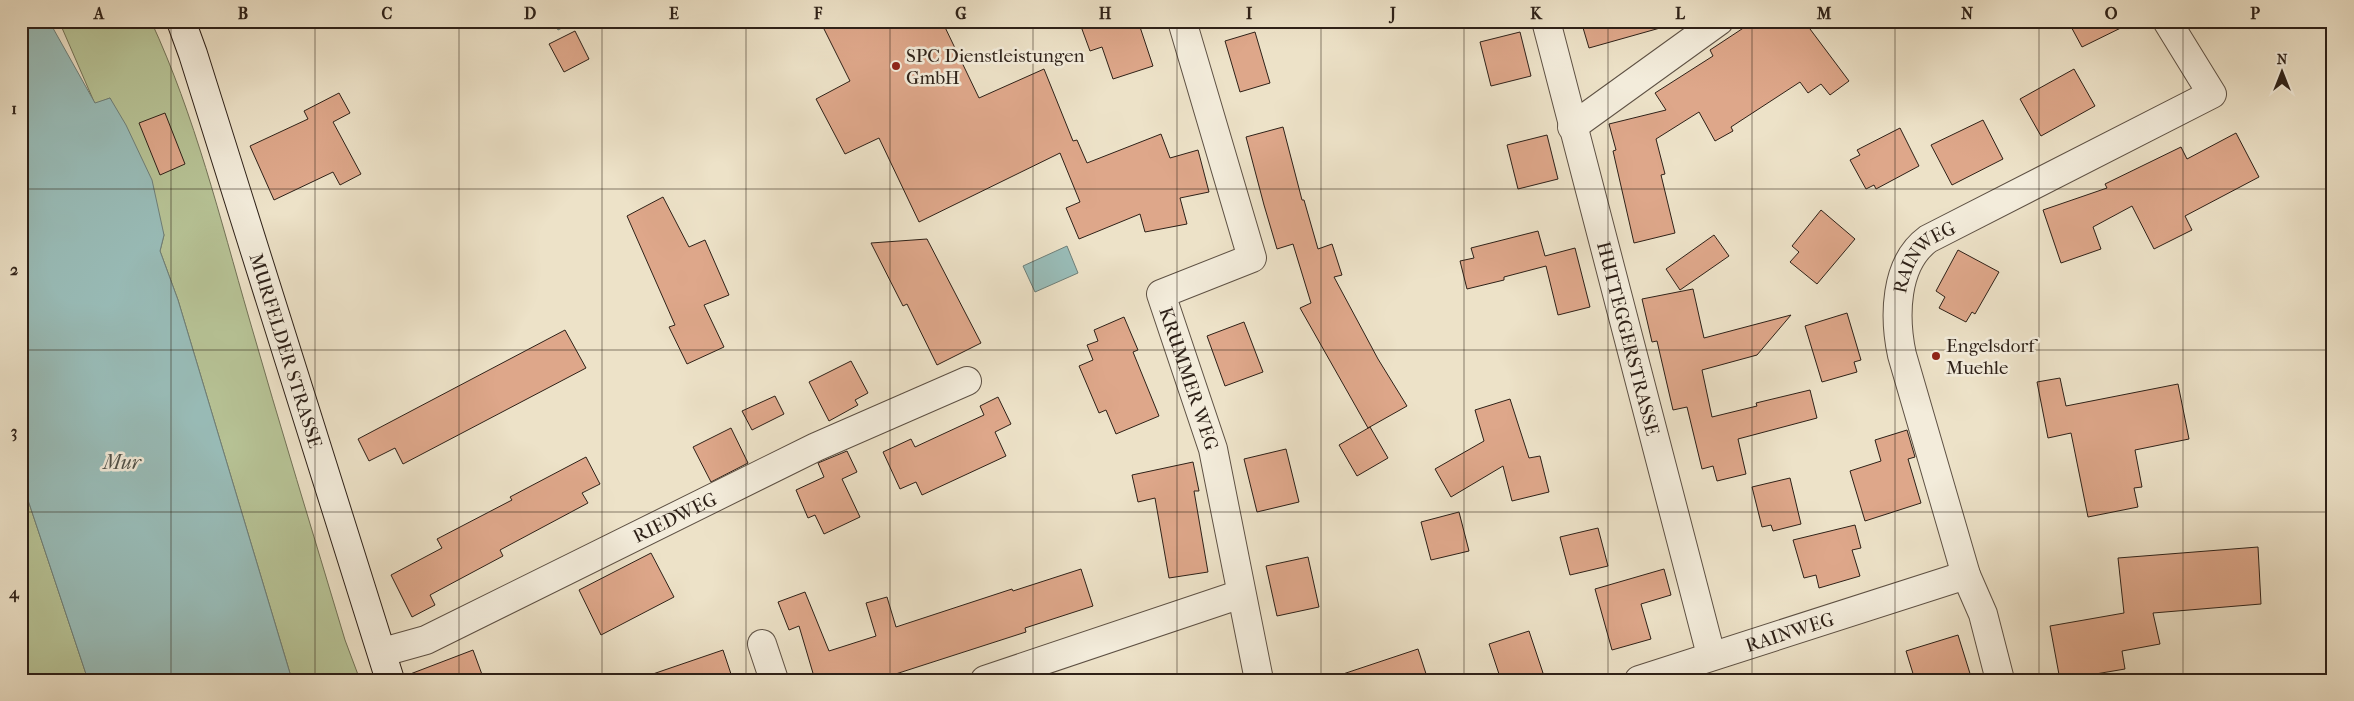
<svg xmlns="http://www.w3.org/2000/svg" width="2354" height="701" viewBox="0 0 2354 701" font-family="'IM FELL French Canon',serif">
<rect width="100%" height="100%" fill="#ede2c8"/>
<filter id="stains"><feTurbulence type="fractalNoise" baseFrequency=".004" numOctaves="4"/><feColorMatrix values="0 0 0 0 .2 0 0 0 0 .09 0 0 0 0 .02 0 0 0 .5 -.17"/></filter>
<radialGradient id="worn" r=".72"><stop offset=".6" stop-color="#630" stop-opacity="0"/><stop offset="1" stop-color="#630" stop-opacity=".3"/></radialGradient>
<path fill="#b7c396" stroke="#727257" d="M59,21H151C195,116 220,218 249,318C280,426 313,533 345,640L360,680H292L178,300L160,251L164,235L110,98L95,104Z
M21,479L88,680H21Z"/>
<path fill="#99bdb9" stroke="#6e7f79" d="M21,21H49L95,103L110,98L126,125L152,180L164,235L160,251L178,300L292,680H88L21,479Z
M553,21H576L558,30Z
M1067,246L1078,273L1035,292L1023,266Z"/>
<path fill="#dea78a" stroke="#2e2118" d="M820,21H942L979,98L1044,69L1073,141L1077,140L1087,163L1161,134L1170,158L1198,150L1209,192L1180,198L1187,224L1145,232L1140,214L1079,239L1066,208L1080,202L1060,153L919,222L879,138L845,154L816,99L850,81Z
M1079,21H1138L1153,66L1113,79L1102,47L1090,51Z
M1581,21H1659L1660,28L1589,48Z
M1754,21H1804L1849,81L1830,95L1821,84L1808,93L1800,82L1731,127L1733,131L1715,141L1699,112L1656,139L1665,174L1661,175L1675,233L1634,243L1613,151L1616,150L1609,124L1666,110L1655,93L1713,56L1710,50Z
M2068,21H2135L2082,47Z
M575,31L589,59L564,72L549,44Z
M1255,32L1270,83L1240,92L1225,41Z
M1520,32L1531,76L1491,86L1480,42Z
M2074,69L2095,106L2041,136L2020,99Z
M339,93L350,113L333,122L361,174L340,185L333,172L274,200L250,146L308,119L304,111Z
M165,113L185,164L160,175L139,123Z
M1983,120L2003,159L1952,185L1931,145Z
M1283,127L1302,200H1304L1318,249L1332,244L1342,275L1334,277L1378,359L1407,406L1368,428L1300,308L1311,303L1293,244L1277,249L1264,205L1246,137Z
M1900,128L1919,166L1876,189L1874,185L1866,189L1850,160L1860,155L1857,150Z
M2236,133L2259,177L2185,216L2192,230L2154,249L2132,206L2093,227L2101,249L2061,263L2043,210L2107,188L2105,184L2181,147L2187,159Z
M1547,135L1558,179L1518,189L1507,145Z
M663,197L689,247L705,240L729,295L704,305L724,347L687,364L669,327L675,325L627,216Z
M1821,210L1855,239L1817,284L1790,262L1799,252L1792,246Z
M1538,231L1545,256L1575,248L1590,307L1558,315L1546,266L1504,277V280L1467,289L1460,261L1474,258L1471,248Z
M1714,235L1729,256L1680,290L1666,269Z
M927,239L981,343L937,365L907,304L903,306L871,243Z
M1958,250L1999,272L1975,314L1972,312L1966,322L1939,308L1945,297L1936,291Z
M1693,289L1704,338L1791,315L1757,355L1702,370L1712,417L1757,406L1756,403L1810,390L1817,418L1738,439L1746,474L1717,481L1713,466L1702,469L1687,407L1673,410L1657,341L1652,342L1642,299Z
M1847,313L1861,360L1854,362L1857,372L1822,382L1805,326Z
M1124,317L1138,350L1133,352L1159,416L1116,434L1106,410L1099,413L1079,366L1093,360L1087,345L1098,341L1094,330Z
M1244,322L1263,372L1225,386L1207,336Z
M565,330L586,368L403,464L395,448L369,461L358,439Z
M851,361L868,393L855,400L858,405L829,421L809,382Z
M2060,378L2066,406L2178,384L2189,439L2135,450L2142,487L2134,488L2138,507L2088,517L2071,433L2048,438L2037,382Z
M775,396L784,414L752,430L742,411Z
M998,397L1011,424L995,432L1006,456L922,495L916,482L900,489L883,452L911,439L915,447L984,415L980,406Z
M1510,399L1529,458L1540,456L1549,492L1512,501L1503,466L1451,497L1435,469L1484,441L1475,410Z
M1370,427L1388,458L1357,476L1339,445Z
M731,428L748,463L711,482L693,447Z
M1907,430L1915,457L1908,459L1921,503L1865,521L1850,471L1881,461L1875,440Z
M1286,449L1299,502L1257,512L1244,459Z
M847,451L857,472L842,479L860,517L824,534L815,515L808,518L796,490L824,477L818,463Z
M586,457L600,484L582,493L588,503L500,550L503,556L430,595L435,605L412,617L391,575L442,548L437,539L512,500L510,497Z
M1193,462L1199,491H1194L1208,572L1169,578L1155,498L1138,502L1132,475Z
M1790,478L1801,524L1773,531L1771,525L1762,527L1752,487Z
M1459,512L1469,551L1431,560L1421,522Z
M1855,525L1861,548L1852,550L1860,576L1819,588L1816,575L1804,578L1793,540Z
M1598,528L1608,566L1570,575L1560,537Z
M2258,547L2261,604L2153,613L2160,644L2122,651L2125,669L2060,680L2050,626L2124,613L2118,558Z
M651,553L674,597L601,635L579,590Z
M1308,557L1319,607L1277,616L1266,566Z
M1081,569L1093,606L1025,628L1026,632L877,680H815L799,626L789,630L778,602L805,592L829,651L876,636L866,603L887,597L896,627L1012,589L1013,591Z
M1664,569L1671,595L1641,604L1651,639L1612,650L1595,589Z
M1529,631L1543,673L1523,680H1501L1489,644Z
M1958,635L1972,680H1915L1906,651Z
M1418,649L1428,680H1337V676Z
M473,650L484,680H405V676Z
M723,650L733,680H648L647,676Z"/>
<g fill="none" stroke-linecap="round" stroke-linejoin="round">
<defs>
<g id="street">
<path id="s1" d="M1182,21L1252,258L1161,294L1213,449L1259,680"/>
<path id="s2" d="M1546,21L1711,655"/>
<path d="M1572,127L1719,21"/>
<path d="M762,644L774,680"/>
<path id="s3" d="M383,652L426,640L816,447L967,381"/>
<path d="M985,680L1241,594"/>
<path id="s4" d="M1639,680L1966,575"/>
<path id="s5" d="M2000,680L1983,614L1966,575L1902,355C1894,318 1894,264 1928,239L2212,94L2167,21"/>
</g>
<g id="secondary">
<path id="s6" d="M181,21L193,54L390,680"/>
</g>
</defs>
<use href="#street" stroke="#5e5144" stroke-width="30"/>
<use href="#secondary" stroke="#2e2118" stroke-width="30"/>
<use href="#street" stroke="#f3ecdb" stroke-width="28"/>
<use href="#secondary" stroke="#f3ecdb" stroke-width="28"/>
</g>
<path fill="none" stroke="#2e2118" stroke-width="1" stroke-opacity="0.55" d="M171,21V680M315,21V680M459,21V680M602,21V680M746,21V680M890,21V680M1033,21V680M1177,21V680M1321,21V680M1464,21V680M1608,21V680M1752,21V680M1895,21V680M2039,21V680M2183,21V680M21,189H2333M21,350H2333M21,512H2333"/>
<g fill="#8f2418" stroke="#f3ecdb" stroke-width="2">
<circle cx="896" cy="66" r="5"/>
<circle cx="1936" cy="356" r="5"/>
</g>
<g text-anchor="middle" stroke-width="5" stroke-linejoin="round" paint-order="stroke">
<g font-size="19" fill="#2e2118" stroke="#f3ecdb" text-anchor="start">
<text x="906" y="62">SPC Dienstleistungen<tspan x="906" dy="22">GmbH</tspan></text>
<text x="1946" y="352">Engelsdorf<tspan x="1946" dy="22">Muehle</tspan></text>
</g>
<g font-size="19" fill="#2e2118" stroke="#f3ecdb">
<text dy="7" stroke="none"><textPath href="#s5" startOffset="448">RAINWEG</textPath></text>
<text dy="7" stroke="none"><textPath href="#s2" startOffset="328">HUTTEGGERSTRASSE</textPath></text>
<text dy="7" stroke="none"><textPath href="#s6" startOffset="346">MURFELDER STRASSE</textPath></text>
<text dy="7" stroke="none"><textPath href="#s1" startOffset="434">KRUMMER WEG</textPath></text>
<text dy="7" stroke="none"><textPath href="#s3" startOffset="322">RIEDWEG</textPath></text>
<text dy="7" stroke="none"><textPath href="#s4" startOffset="158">RAINWEG</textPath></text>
</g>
<g font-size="20" font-style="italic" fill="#4e5048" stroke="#f3ecdb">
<text x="122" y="469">Mur</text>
</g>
</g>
<rect width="2354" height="701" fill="none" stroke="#ede2c8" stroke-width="55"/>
<g transform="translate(2282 72)" stroke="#f3ecdb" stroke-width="4" paint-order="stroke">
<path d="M0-4L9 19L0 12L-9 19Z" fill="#2e2118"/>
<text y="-8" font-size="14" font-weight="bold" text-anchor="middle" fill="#2e2118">N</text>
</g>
<rect x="28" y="28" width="2298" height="646" fill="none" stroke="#2e2118" stroke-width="2"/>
<g font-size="16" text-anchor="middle" font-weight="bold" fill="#2e2118">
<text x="99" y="19">A</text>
<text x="243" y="19">B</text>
<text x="387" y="19">C</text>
<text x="530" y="19">D</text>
<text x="674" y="19">E</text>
<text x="818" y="19">F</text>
<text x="961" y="19">G</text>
<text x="1105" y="19">H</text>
<text x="1249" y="19">I</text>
<text x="1393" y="19">J</text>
<text x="1536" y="19">K</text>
<text x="1680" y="19">L</text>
<text x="1824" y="19">M</text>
<text x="1967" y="19">N</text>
<text x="2111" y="19">O</text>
<text x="2255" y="19">P</text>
<text x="14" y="114">1</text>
<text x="14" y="275">2</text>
<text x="14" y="437">3</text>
<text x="14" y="598">4</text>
</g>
<rect width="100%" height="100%" filter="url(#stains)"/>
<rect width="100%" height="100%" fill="url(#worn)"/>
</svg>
